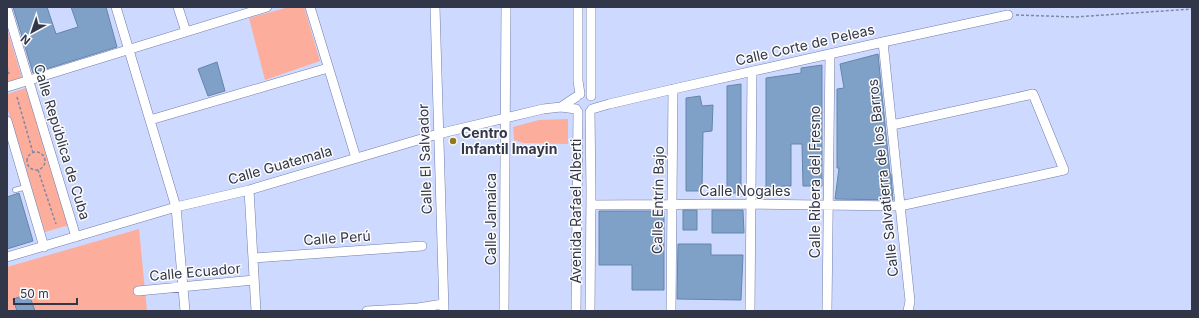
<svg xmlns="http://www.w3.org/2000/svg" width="1199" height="318" viewBox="0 0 1199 318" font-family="Inter,sans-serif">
<rect width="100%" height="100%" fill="#ced9ff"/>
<path fill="#fdad9c" d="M289,7H304L320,61L265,80L249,18Z
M7,29L22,78L7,82Z
M26,88L69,225L45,232L7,107V94Z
M568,119V144L523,143L514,140L513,127L539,120Z
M139,229L147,311H7V267Z"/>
<path fill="#7fa0c7" stroke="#6585ab" d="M13,7H47L56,34L78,27L71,7H106L117,47L33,73Z
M878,54L890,174H891L893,200L835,199L839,168H837V89L844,88L840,64Z
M217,62L225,91L208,96L198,69Z
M822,65V186H803L802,144H791V186H781L782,192H766V78L801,73V68Z
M741,84V193H727V86Z
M700,96L702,106L713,105L712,131L703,132L702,191H686V98Z
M19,193L33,241L7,249V197Z
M683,210H697V230H683Z
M712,210H743L744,233H712Z
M599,211H664V290H632V265H599Z
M678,244H711V255H743L741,300L677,299Z
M29,294L35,311H17L13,299Z"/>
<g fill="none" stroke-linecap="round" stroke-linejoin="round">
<defs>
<path id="service" d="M15,190L26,187"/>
<path id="minor" d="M116,7L176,207L185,311
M178,7L186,32
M310,7L356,158
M435,7L444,311
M578,7V81L580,94
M7,9L76,237
M883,42L910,301L908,311
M7,87L267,7
M591,96V7
M561,107L576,97
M592,109L609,104L678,88L883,42L1008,15
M590,112L591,192L590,311
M150,120L328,68
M7,121L44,247
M249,190L256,311
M591,205L751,204L900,206L1064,170L1033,94L892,125
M7,257L176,207L249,190L438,134L543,109L561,107L576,109
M253,258L422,246
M138,291L254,280
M367,311L418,308L443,304
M504,311L506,7
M576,311L578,112
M671,311L673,89
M750,311L752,71
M827,311L830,54"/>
</defs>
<use href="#service" stroke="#737eaa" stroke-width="5.5"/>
<use href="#minor" stroke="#737eaa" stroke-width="10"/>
<path stroke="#8088a4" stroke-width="1.5" stroke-dasharray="3 2" stroke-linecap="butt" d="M1016,15L1075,17L1192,9
M7,67L9,74
M17,97L33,153
M27 161a9 9 0 1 1 18 0a9 9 0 1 1-18 0Z
M38,170L56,224"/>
<use href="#service" stroke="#fff" stroke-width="4.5"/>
<use href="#minor" stroke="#fff" stroke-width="9"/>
</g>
<circle fill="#927920" stroke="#fbfbfb" stroke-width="1.5" cx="453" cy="141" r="4"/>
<g text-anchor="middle" stroke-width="3" stroke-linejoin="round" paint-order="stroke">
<g font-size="14" fill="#313649" stroke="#fbfbfb">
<text transform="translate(805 45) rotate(-13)" y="5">Calle Corte de Peleas</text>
<text transform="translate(62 142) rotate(73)" y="5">Calle República de Cuba</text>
<text transform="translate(425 159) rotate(-92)" y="5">Calle El Salvador</text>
<text transform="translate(280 165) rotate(-16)" y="5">Calle Guatemala</text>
<text transform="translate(883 178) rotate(-96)" y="5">Calle Salvatierra de los Barros</text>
<text transform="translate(815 182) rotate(-90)" y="5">Calle Ribera del Fresno</text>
<text x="745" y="196">Calle Nogales</text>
<text transform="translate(658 200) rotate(-89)" y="5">Calle Entrín Bajo</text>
<text transform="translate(576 211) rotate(-90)" y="5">Avenida Rafael Alberti</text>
<text transform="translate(491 219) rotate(-90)" y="5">Calle Jamaica</text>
<text transform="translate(337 238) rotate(-4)" y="5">Calle Perú</text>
<text transform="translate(195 272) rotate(-5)" y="5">Calle Ecuador</text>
</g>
<g font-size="14" font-weight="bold" fill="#313649" stroke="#fbfbfb" text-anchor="start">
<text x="461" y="138">Centro<tspan x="461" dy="16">Infantil Imayin</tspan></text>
</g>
</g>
<rect width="1199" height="318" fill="none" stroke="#313649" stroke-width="16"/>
<g transform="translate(32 32) rotate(220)" stroke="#fbfbfb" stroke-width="3" paint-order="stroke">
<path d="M0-3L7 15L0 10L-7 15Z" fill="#313649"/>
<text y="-6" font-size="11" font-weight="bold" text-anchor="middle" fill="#313649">N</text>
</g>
<path d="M14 298v6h63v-6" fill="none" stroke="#313649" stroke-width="2"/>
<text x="20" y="298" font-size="12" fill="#313649" stroke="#fbfbfb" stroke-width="3" paint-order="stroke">50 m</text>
</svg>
